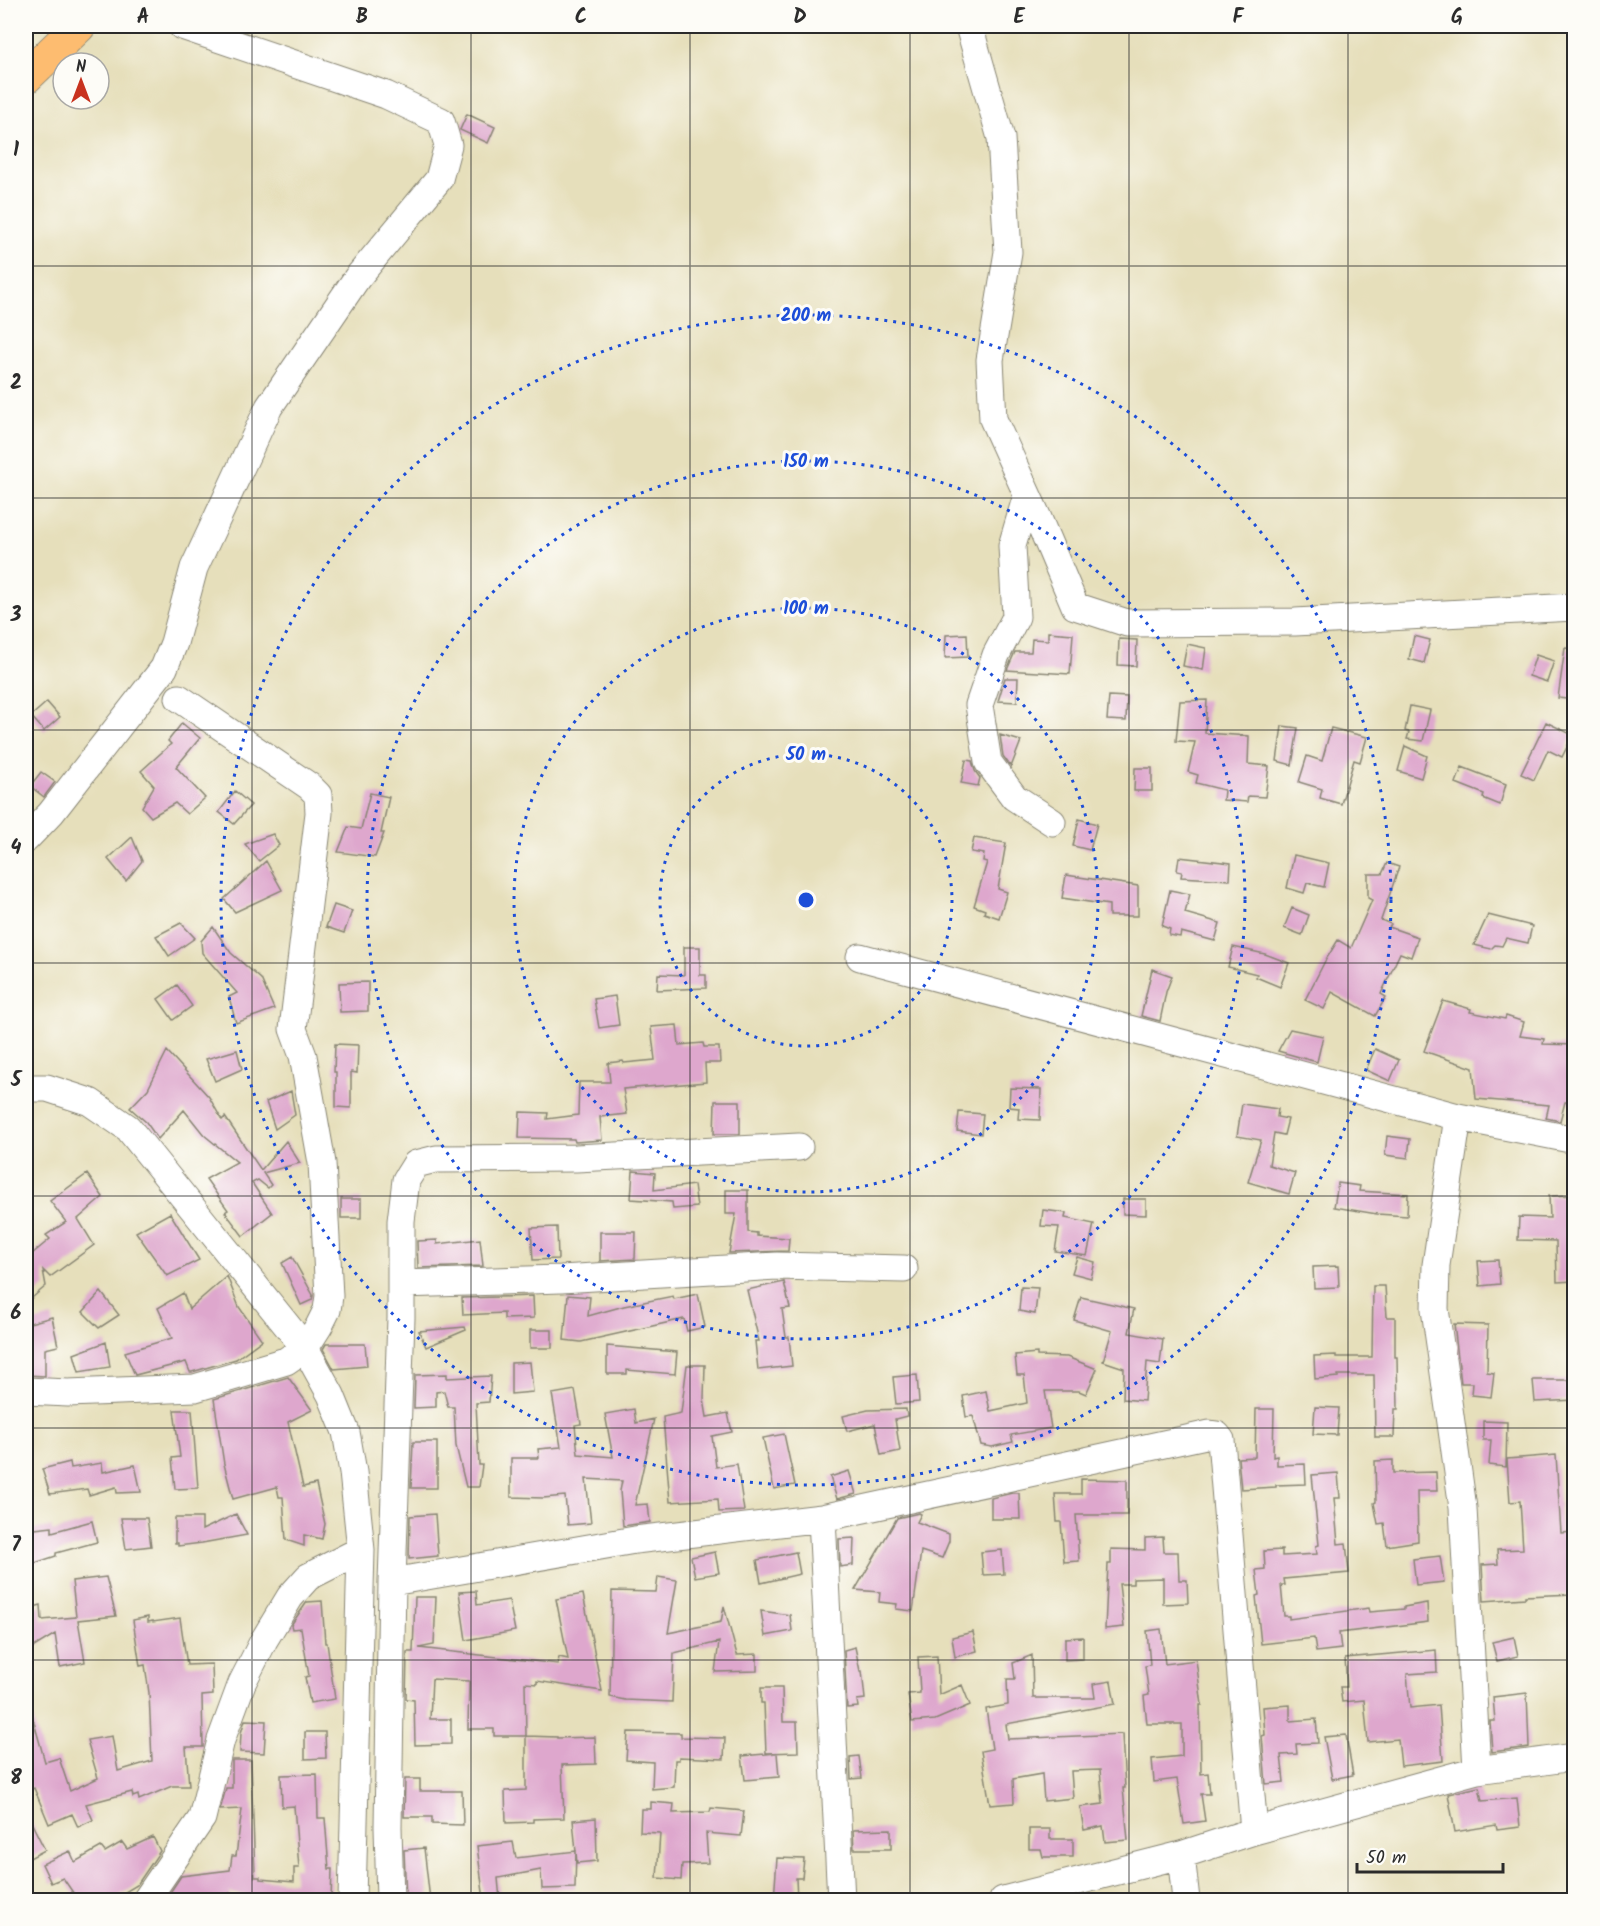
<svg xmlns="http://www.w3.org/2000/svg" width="1600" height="1926" viewBox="0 0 1600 1926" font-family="Kalam,sans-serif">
<rect width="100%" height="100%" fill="#fdfcf7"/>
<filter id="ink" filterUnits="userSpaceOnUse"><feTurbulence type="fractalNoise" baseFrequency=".0167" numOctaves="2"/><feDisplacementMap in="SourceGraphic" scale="12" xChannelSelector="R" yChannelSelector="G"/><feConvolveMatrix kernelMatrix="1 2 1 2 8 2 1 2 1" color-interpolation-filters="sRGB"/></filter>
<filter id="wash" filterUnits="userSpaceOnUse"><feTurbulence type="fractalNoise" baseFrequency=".008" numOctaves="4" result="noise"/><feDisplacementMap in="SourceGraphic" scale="24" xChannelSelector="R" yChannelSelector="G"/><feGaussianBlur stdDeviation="1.35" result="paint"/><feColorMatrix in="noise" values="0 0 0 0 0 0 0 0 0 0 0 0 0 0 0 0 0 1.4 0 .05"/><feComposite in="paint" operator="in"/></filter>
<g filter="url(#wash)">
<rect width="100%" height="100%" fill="#e6dfbb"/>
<g id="blocks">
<path fill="#dea7cd" d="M467,114L495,127L488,143L460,130Z
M1048,632L1073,634L1070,674L1007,670L1015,652H1031L1032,639L1048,640Z
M967,634L968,657L945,658L946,635Z
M1414,636L1430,640L1424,663L1409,659Z
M1119,639L1137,640L1136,666L1118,665Z
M1187,644L1206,648L1203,670L1183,666Z
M1565,648L1575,649V700L1558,698Z
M1536,655L1554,661L1547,682L1529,676Z
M1005,678H1018L1017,702L998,701Z
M1109,696L1127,697L1126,721L1107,720Z
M1207,700L1205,733L1249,736L1248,764L1269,766L1265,797L1248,796L1247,802L1223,800L1224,790L1196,783L1198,775L1188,772L1195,742L1176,741L1180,701Z
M47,702L60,717L44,731L31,716Z
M1410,706L1430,710L1423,741L1407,739L1409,732L1405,731Z
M1546,722L1573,735L1562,757L1548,750L1534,780L1521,774Z
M182,723L200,738L176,767L205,798L187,814L175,803L151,817L142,807L154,786L141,771L171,744L168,741Z
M1282,726L1298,728L1292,765L1277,761Z
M1331,728L1367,737L1360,762L1354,760L1341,804L1320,798L1322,789L1299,782L1307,756L1322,761Z
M1000,735L1021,741L1011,767L1003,756Z
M1405,746L1427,756L1421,778L1398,771Z
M966,760L972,761L975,771L980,778L978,786L961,783Z
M1462,767L1506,784L1500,805L1483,798L1484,794L1456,783Z
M1135,768H1152V791H1134Z
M41,772L55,782L44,797L30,786Z
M235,791L251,805L234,824L219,812Z
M370,793L389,797L381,833H384L375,857L338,852L348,827L361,829Z
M1079,819L1097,824L1090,850L1073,846Z
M273,834L279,845L259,861L245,844Z
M132,837L142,861L126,881L108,859Z
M974,838L1006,843L998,889L1007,892L999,918L984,913L985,910L974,906L987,862L983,861L984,854L971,852Z
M1294,855L1329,863L1324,887L1307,883L1304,893L1287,888Z
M1179,857L1231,863L1230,880L1181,877L1182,872L1177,871Z
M266,861L282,890L235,912L224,899Z
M1387,863L1399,867L1381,920L1391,924L1389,927L1418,937L1411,957L1400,953L1381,994L1386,997L1375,1016L1332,992L1324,1009L1305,1000L1325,961L1338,940L1351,948L1372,900L1368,898V874H1382Z
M1066,875L1138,886V916H1109V905L1062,898Z
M1170,890L1190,894L1185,913L1220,923L1215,941L1181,932L1180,937L1169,935L1170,929L1162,926Z
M334,905L352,911L344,933L326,927Z
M1292,908L1309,915L1302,935L1284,928Z
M1488,915L1532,926L1528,943L1506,938L1502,946L1495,945L1491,949L1474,945Z
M181,923L195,938L169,956L156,936Z
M213,927L231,953L261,979L274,1009L236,1023L229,997L237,993L202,953L201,941Z
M684,947H700V975H706V988L657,990L658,974L684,975Z
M1233,947L1265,954L1289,963L1280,987L1256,977L1257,974L1228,967Z
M1152,969L1172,976L1166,992L1160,1021L1141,1016Z
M368,982V1011L340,1012L339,983Z
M177,985L192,1006L173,1020L158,999Z
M615,996L619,1025L599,1028L594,999Z
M1443,1001L1471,1009L1470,1012L1505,1019L1506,1016L1524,1022L1520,1036L1544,1039L1543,1044L1575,1045V1102H1565L1560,1121L1546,1118L1549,1105L1476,1099L1473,1068L1424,1051Z
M677,1025L679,1045L703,1043L704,1047H719L720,1063H705L706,1082L623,1089L627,1114L600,1117L602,1140L575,1142L574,1139L519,1138L520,1112L548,1113L547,1119L578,1115L579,1082H610L608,1063L623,1061L624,1063L655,1060L651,1027Z
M1290,1029L1323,1036L1317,1062L1278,1051Z
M335,1044L358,1045L357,1073L351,1072V1108L336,1107V1072H334Z
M1375,1049L1399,1060L1390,1081L1366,1070Z
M237,1050L242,1069L215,1081L206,1059Z
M167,1051L209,1097L222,1120L225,1117L261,1170L286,1141L300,1163L263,1173L271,1185L268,1188L258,1180L252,1183L272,1213L243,1236L225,1212L228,1210L206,1179L237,1162L204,1135L184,1110L158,1139L146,1122L130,1108L148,1089Z
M1010,1088L1041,1089L1040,1120L1018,1119L1019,1108L1009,1107Z
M291,1091L295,1115L275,1129L266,1102Z
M715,1101H740V1134H714Z
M1242,1104L1278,1109L1277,1117L1288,1119L1284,1135L1274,1133L1269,1165L1295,1173L1289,1194L1248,1182L1261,1140L1237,1136Z
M959,1112L983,1114L981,1134L957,1131Z
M1387,1136L1410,1139L1408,1158L1385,1155Z
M633,1171L655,1173L654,1190L694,1185L697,1207L673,1209L672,1202L631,1199Z
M87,1174L103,1197L78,1219L94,1245L50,1277L43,1270L46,1286L26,1303V1259L50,1239L46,1235L66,1222L50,1201Z
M1338,1183L1360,1186L1359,1191L1408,1194L1407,1216L1377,1214L1334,1207Z
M726,1190H748V1232L757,1233V1236L789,1238L788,1251L729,1253L736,1214H726Z
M1575,1195V1281L1557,1282L1556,1241L1518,1240L1519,1217L1550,1218L1549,1196Z
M341,1199H361V1218H341Z
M1123,1199H1146V1215L1123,1214Z
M1043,1210L1066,1213L1065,1218L1094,1224L1087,1256L1055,1251L1059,1227L1041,1226Z
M170,1213L199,1260L167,1276L136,1232Z
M557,1227L558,1259L533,1260L531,1228Z
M600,1232H636L635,1259L600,1261Z
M480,1239L483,1266L418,1268L417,1241L437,1240V1244Z
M292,1257L313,1295L312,1300L301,1305L282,1263Z
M1077,1257L1095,1262L1091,1278L1072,1273Z
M1498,1260L1500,1284L1480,1286L1478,1261Z
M1338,1266L1339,1287L1314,1288L1313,1267Z
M227,1276L239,1307L262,1340L236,1359L192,1372H190L186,1362L135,1375L125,1352L172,1338L158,1308L183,1293L189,1309Z
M784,1282L790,1308L782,1309L786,1337H789L792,1366L758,1370L755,1341H759L747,1290Z
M1373,1286H1385L1387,1317H1395V1357H1397L1398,1409H1395L1394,1437H1375L1374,1375H1338V1377L1315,1379L1314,1356L1336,1355V1357H1372Z
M1021,1287L1038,1288L1035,1314L1019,1311Z
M101,1292L119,1315L99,1328L83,1312Z
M698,1294L705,1327L687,1331L684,1319L581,1342L564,1340L568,1295L590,1297L588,1316L624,1306L673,1296L674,1299Z
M533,1296L534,1318L504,1319V1313L463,1315L462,1298Z
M1081,1297L1134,1309L1129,1333L1163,1339L1160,1364L1147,1362L1144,1401L1123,1399L1124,1368L1103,1361L1112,1331L1074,1320Z
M52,1317L58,1346L45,1349V1376L26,1375V1324Z
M1454,1324L1488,1325L1487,1372L1494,1373L1491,1397L1472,1395L1473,1383H1461Z
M465,1327L466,1330L426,1347L419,1331Z
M530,1330H552V1348H530Z
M106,1342L110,1367L79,1372L74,1354Z
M326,1344H365L367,1366L334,1369L323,1349Z
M607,1346L677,1352L675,1374L627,1370V1374H607Z
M1037,1353V1356L1067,1357L1097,1369L1086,1394L1079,1391H1045L1051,1428L1011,1435L1013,1442L992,1447L981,1445L973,1416L966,1417L963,1396L986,1391L990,1411L1027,1403L1024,1375H1017L1015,1355Z
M530,1362L533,1392L511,1394V1363Z
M687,1365H705L704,1399L707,1417L728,1413L732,1432L712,1436L716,1467L737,1464L744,1511L719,1512L718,1499L670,1502L663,1417L681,1413Z
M447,1374V1378L491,1376L489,1402L476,1403L479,1465H482L479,1487H466L456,1446L454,1407H448L444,1391L436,1392V1407L414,1408L415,1375Z
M917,1375L919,1402L896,1404L893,1377Z
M288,1377L312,1410L288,1422L303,1487L316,1484L325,1524L322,1539L304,1535V1546L286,1540L283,1497H279L277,1487L233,1499L224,1464L214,1399Z
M1533,1380H1575V1400L1535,1402Z
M575,1390L581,1424L575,1425L578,1454L613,1457L605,1414L634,1409L636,1423L654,1419L635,1505L648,1504L650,1522L623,1526L620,1491L622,1481L586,1479L591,1523L568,1525L565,1496L543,1498L511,1497V1458H539L538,1449L561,1447L552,1394Z
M1315,1407L1339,1408L1337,1435L1313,1434Z
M906,1409L907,1416L895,1419L900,1451L881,1455L875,1424L847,1431L843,1416L868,1410Z
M1256,1409H1274L1273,1457L1277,1456V1465L1305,1464L1306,1484L1276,1485V1487L1241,1489L1238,1458L1255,1457Z
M174,1410H192L198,1488L175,1489L172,1458L180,1457Z
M1483,1421L1507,1422L1506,1467L1489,1465L1491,1440H1483Z
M784,1434L795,1485L774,1489L763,1438Z
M413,1442H437V1488H411Z
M1556,1455L1561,1533L1575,1532V1594L1525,1596V1598L1484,1601L1482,1565L1498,1564L1497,1550L1523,1549L1520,1501L1510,1502L1507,1459Z
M1393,1460V1473L1436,1472L1437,1491H1417L1418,1541L1387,1546L1384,1523L1378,1524L1374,1503L1376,1502L1375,1461Z
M70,1462L71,1468L102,1463L103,1472L135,1465L141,1492L117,1493L116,1487L89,1495L87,1489L50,1494L42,1469Z
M849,1471L856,1494L837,1499L830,1477Z
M1338,1473L1340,1498H1334L1338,1544L1346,1543L1349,1573L1284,1579L1285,1585H1281L1284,1616H1289V1619L1369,1608L1370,1612L1404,1609V1607L1427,1603L1428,1622L1339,1633L1341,1649L1316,1652L1314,1638L1261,1644L1256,1596L1259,1595L1256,1570L1265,1569L1264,1551L1282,1550V1556L1317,1554L1316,1546L1319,1545L1312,1475Z
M1081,1479L1127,1480V1515H1076L1079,1561L1064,1562L1061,1522H1057L1055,1494H1081Z
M1012,1493H1019L1020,1519H991V1498Z
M919,1513L921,1514L917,1522L949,1534V1541L942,1558L921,1551L913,1611L896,1609L897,1604L879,1602L880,1592L855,1590L897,1518Z
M236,1514L247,1535L202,1543L178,1546V1543H175V1518H202V1530Z
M435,1514L438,1556L409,1559L410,1516Z
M121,1518H147L151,1546L126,1549Z
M92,1521L97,1542L56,1553V1556L26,1566V1530L52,1527V1532Z
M1163,1537L1164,1552H1178L1179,1580H1187L1188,1603L1163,1604V1578L1133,1579V1584H1119L1124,1627L1105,1629L1108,1564H1111V1549L1145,1550V1538Z
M854,1538L853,1565L840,1567L839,1539Z
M1002,1550L1004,1574L983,1575L981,1552Z
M715,1552L719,1573L695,1577L691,1557Z
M796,1552L800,1574L761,1583L757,1560Z
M1440,1556L1444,1582L1416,1585L1413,1559Z
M106,1577L116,1616L78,1620L85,1662L60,1667L55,1634L26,1652V1609L41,1605L42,1620L76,1617L72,1581Z
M658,1577L677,1580L668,1633L721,1622L724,1606L737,1655L757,1654V1671L715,1672L719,1642L674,1653L672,1702L625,1700L610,1697L612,1591L656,1592Z
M476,1591L477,1605L509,1600L515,1631L466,1640L459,1592Z
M583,1594L602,1691L537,1681V1684L525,1683L526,1736H494V1729H468L469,1681L432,1679L430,1719H451V1744L415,1745L414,1700L406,1699L407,1652H413L415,1597H436L434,1645L419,1648L558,1664L559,1657L568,1659L556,1599Z
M322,1601L325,1643H327L335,1699L310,1703L305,1677L309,1676L301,1628L292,1629L291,1625L307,1602Z
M761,1611L790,1615L792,1631L765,1636Z
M148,1617V1622L153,1621V1622L180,1618L187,1665L212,1664L213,1695L202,1696L203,1747H186L189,1786H172L139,1800L138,1795L133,1797L132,1792L86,1804L93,1820L78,1827L72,1814L49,1824L34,1788L30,1790L26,1772V1709L30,1708L45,1762L59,1758L70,1791L98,1778L87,1740L112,1736L118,1771L152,1761L149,1693L145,1665L140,1666L133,1620Z
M1161,1629L1165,1664L1196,1660L1202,1705H1200L1201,1774L1208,1773L1210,1794H1201L1205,1821L1184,1824L1177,1779L1154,1782L1152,1759L1182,1756V1724H1147L1144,1696L1149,1695L1145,1666L1150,1665L1147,1631Z
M973,1632L977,1651L955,1657L952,1637Z
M1083,1637V1659L1065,1660V1638Z
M1514,1637L1518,1656L1497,1661L1492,1642Z
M855,1647L860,1671H862L865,1699L857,1700L858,1707L847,1708L844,1650Z
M1436,1650L1437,1672L1407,1674L1410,1708L1439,1705L1443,1761L1401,1766L1398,1739L1368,1742L1364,1700L1342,1702L1340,1687H1347L1345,1658Z
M1032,1655L1033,1698H1095L1093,1684L1111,1681L1115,1704L1006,1724L1008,1739L1122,1734L1125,1788H1123L1128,1840L1105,1842L1103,1826L1084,1830L1080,1807L1103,1804L1100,1770L1071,1771L1073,1798L1044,1801L1042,1774L1013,1779L1014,1803L990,1805L981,1751L992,1749L986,1709L1008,1705L1007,1679H1015L1013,1663Z
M937,1656L939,1695L962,1685L970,1705L935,1720L912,1722L908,1694L920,1693L918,1657Z
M761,1688H782L783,1722H797L798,1752L766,1753L764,1703H761Z
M1527,1693L1529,1747L1492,1752L1490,1721H1495L1493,1697Z
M1290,1705V1721L1316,1719L1318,1743L1296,1744L1297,1754L1281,1755L1284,1782L1266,1784L1262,1736L1265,1735L1263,1707Z
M245,1720L266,1721L264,1753L240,1752L241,1733Z
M305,1732H325L326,1758L305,1759Z
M628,1732L681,1733V1737L725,1738L724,1759L679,1757V1760H675L674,1787L652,1789L653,1762L626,1760Z
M1346,1735L1353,1775L1332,1779L1324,1737Z
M526,1736L557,1737V1738L595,1737L596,1764L562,1765L564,1818L533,1819V1822L506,1823L505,1791L526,1790Z
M777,1753L779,1777L745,1780L742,1756Z
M859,1756L862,1778L851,1779L850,1757Z
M232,1760H251L255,1877H260V1879L294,1882V1868H299L294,1806L282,1807L281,1775L317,1774L318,1818H325L329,1869H332L331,1900H273L230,1893L231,1899L213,1900H165L181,1876L230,1870L232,1856H236L242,1809L220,1810L226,1788H232Z
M405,1779H420V1791H462L463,1825L432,1824V1817H404Z
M1479,1787L1482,1801L1517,1798L1520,1827L1497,1830L1496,1825L1455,1832L1448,1794Z
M651,1802L674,1804L673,1813L710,1812L711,1808L744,1811L741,1836L706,1833L708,1863L682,1864L681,1880L657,1878L660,1833L640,1832L641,1809H651Z
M26,1812L45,1850L26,1860Z
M596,1818L597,1861L577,1863L573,1820Z
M891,1829V1849H854L853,1830Z
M1029,1829H1050V1839H1073V1857H1043L1041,1849H1029Z
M153,1837L160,1851L137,1885L112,1900H78L63,1878L51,1883L42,1864L70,1851L75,1862L101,1847L105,1852L122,1842L127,1849Z
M513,1842L516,1858L576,1851L575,1888L542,1889L541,1870L498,1878L500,1900H484L477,1846Z
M424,1848L430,1900H406L404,1850Z
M777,1858L804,1859L802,1878H796L797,1900H774Z"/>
</g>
</g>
<g filter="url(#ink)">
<use href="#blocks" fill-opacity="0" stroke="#888573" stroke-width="1.5"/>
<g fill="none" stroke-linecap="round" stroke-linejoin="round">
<defs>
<path id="minor" d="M969,26L1001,138L1008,252L990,360L993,419L1037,516L1075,606L1127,623L1295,622L1574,607
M1027,495L1012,546L1016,617L996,655L979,705L988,762L1014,797L1052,822
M26,839L51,813L164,668L174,643L194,568L269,407L357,278L439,179L448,145L441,121L386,95L182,26
M860,957L1458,1117L1565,1138L1574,1137
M26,1088H47L90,1102L128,1128L305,1348L331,1395L346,1432L353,1472L361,1550L352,1900
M1458,1117L1436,1265L1435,1309L1463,1508L1477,1770
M401,1284L561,1279L777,1266L904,1269
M26,1391L68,1393L195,1388L286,1361L305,1348L319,1326L327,1310L329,1296L322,1163L303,1056L293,1029L319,813L318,795L309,786L179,698
M822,1518L841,1900
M392,1582L635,1540L822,1518L1210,1434L1217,1435L1221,1440L1254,1831
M1181,1855L1186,1900
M146,1900L202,1818L221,1740L242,1683L264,1640L290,1597L308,1577L361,1550
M390,1900L388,1827L392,1582L401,1318V1221L406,1180L416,1164L436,1159L576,1158L799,1147
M1003,1900L1181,1855L1254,1831L1477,1770L1574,1757"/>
<path id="major" d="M26,77L79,26"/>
</defs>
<use href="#minor" stroke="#888573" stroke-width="29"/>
<use href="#major" stroke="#888573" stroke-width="35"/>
<use href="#minor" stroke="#fff" stroke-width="27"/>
<use href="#major" stroke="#fdbc70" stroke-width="33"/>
</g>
</g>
<path fill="none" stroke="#2b2b2b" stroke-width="1.5" stroke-opacity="0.55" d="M252,26V1900M471,26V1900M690,26V1900M910,26V1900M1129,26V1900M1348,26V1900M26,266H1574M26,498H1574M26,730H1574M26,963H1574M26,1196H1574M26,1428H1574M26,1660H1574"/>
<g fill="none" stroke="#1d4ed8" stroke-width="3" stroke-dasharray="3 6">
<circle cx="806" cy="900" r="146"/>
<circle cx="806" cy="900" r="292"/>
<circle cx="806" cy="900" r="439"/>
<circle cx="806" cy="900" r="585"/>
</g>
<circle cx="806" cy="900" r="9" fill="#1d4ed8" stroke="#fdfcf7" stroke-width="3"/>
<g font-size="18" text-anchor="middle" font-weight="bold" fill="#1d4ed8" stroke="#fdfcf7" stroke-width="6" stroke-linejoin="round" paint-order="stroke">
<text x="806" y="321">200 m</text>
<text x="806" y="467">150 m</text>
<text x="806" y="614">100 m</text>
<text x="806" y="760">50 m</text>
</g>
<rect width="1600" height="1926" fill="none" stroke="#fdfcf7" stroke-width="66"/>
<g transform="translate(81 81)"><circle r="28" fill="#fdfcf7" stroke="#a9a8a5" stroke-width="1.5"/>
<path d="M0-4.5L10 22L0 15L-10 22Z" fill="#c8321e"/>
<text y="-9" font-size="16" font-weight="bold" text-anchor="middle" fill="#2b2b2b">N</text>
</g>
<path d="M1357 1863v9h146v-9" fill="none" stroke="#2b2b2b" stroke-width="3"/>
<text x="1366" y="1863" font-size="18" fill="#2b2b2b" stroke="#fdfcf7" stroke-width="4.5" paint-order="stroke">50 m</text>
<rect x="33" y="33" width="1534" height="1860" fill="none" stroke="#2b2b2b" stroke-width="2"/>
<g font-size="20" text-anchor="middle" font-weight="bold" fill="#2b2b2b">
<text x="143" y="23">A</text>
<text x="362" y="23">B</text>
<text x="581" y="23">C</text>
<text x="800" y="23">D</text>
<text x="1019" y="23">E</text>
<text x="1238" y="23">F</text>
<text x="1457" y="23">G</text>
<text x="16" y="156">1</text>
<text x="16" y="389">2</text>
<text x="16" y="621">3</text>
<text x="16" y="854">4</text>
<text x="16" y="1086">5</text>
<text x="16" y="1319">6</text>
<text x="16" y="1551">7</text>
<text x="16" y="1784">8</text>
</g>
</svg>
